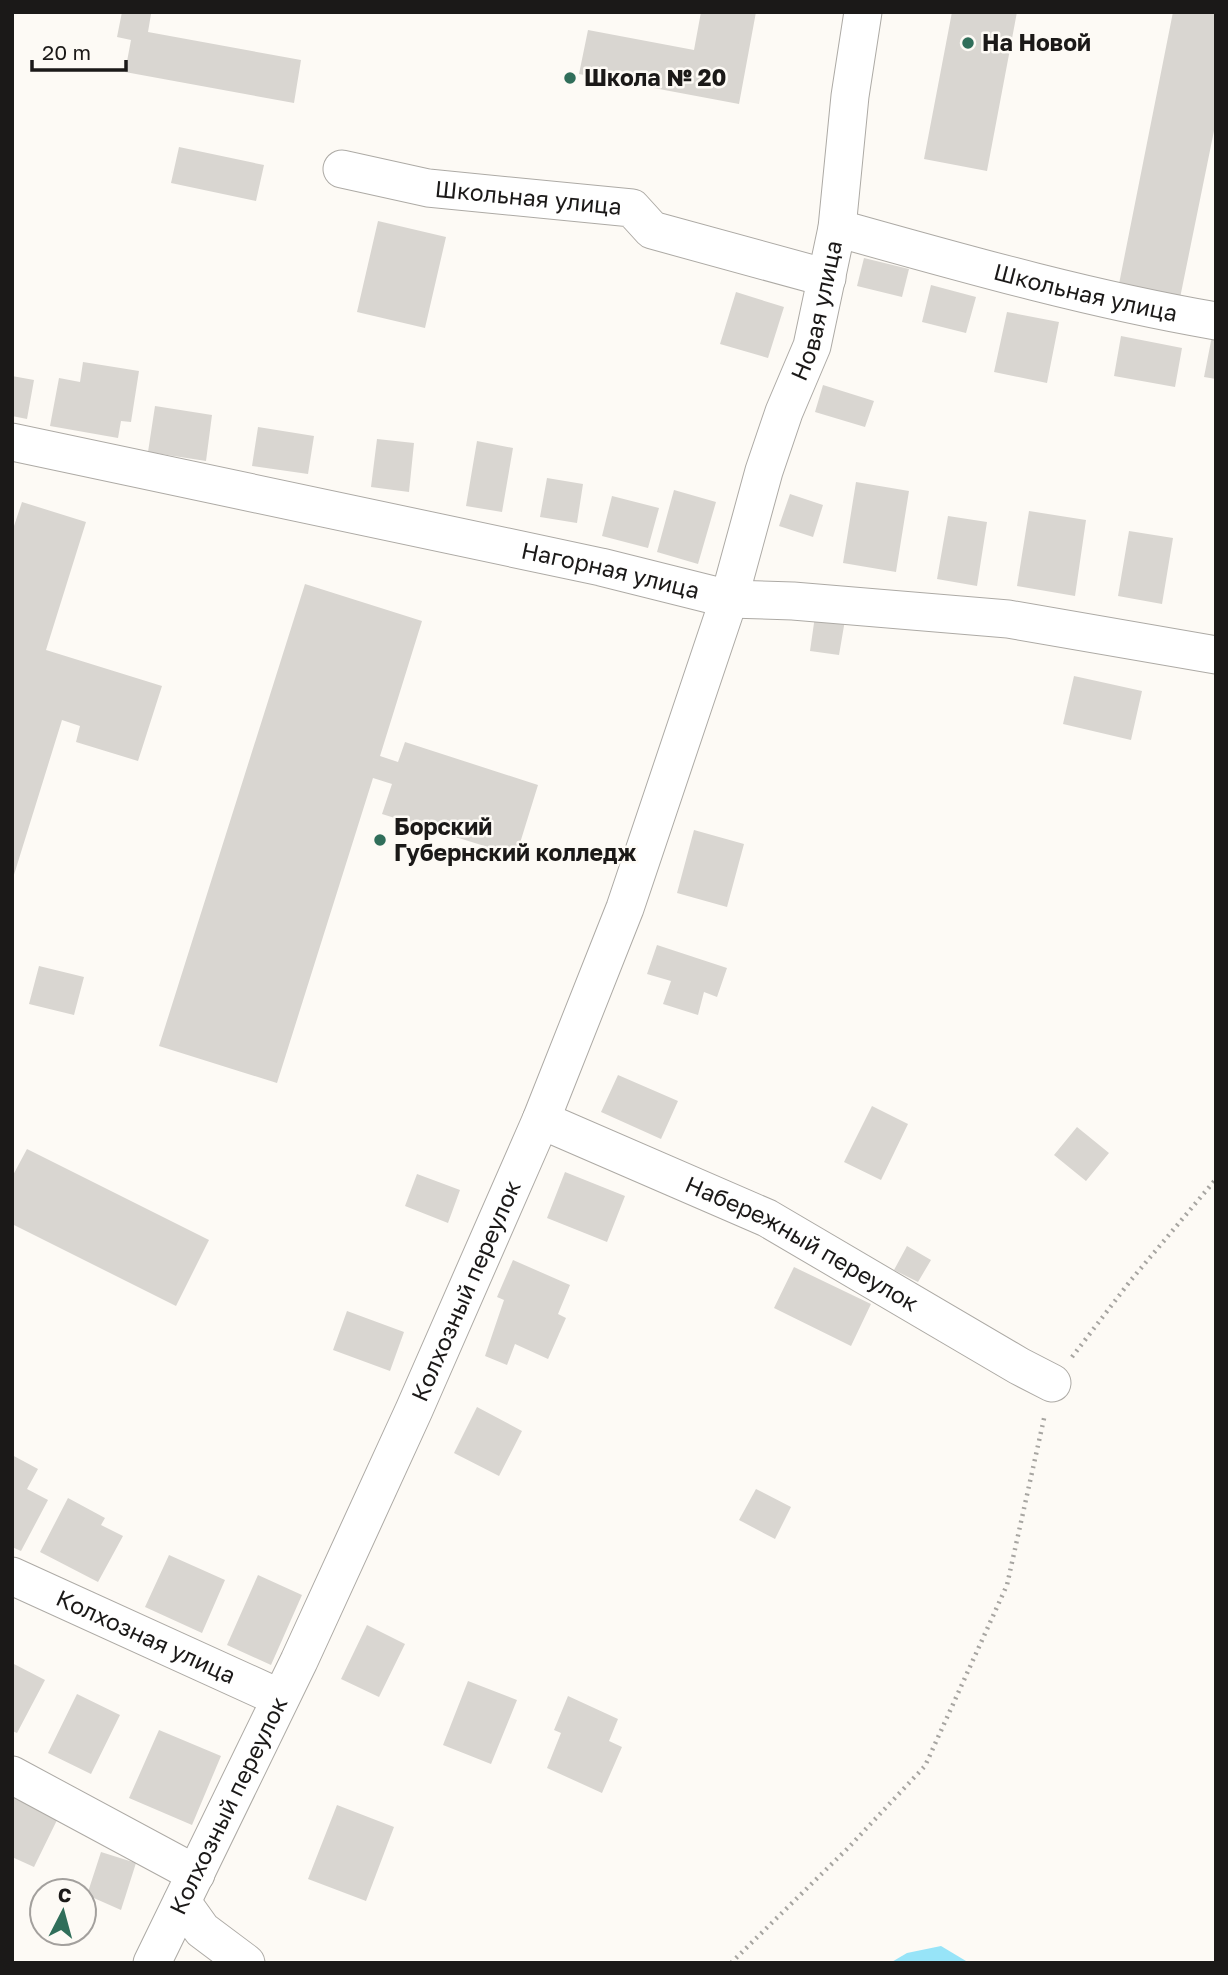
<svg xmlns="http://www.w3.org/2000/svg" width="1228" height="1975" viewBox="0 0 1228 1975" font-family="'Golos Text',sans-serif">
<rect width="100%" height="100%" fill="#fdfaf5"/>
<path fill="#97e4f8" d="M941,1946L966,1961L967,1963H890L907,1953Z"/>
<path fill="#d9d6d1" d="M122,12L151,14L148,32L301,60L294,103L125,72L131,40L117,37Z
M701,12H756L739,104L579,74L588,30L694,50Z
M952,12H1017L987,171L924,159Z
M1173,12H1216V121L1180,298L1119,284Z
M179,147L264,165L256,201L171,183Z
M378,221L446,237L425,328L357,312Z
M864,258L909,269L902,297L857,286Z
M931,285L976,297L966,333L922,322Z
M736,292L784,307L768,358L720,344Z
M1007,312L1059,322L1047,383L994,372Z
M1121,336L1182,348L1175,387L1114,376Z
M1212,336L1216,337V379L1204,377Z
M83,362L139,371L131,422L121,421L118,438L50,426L59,378L80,382Z
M12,376L34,380L27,419L12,416Z
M823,385L874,401L865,427L815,412Z
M155,406L212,415L206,461L148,452Z
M258,427L314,436L308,474L252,466Z
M377,439L414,443L409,492L371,487Z
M477,441L513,448L502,512L466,506Z
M547,478L583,484L577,523L540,517Z
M856,482L909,491L896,572L843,563Z
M674,490L716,502L698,564L657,552Z
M790,494L823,505L813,537L779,526Z
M612,496L659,508L648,548L602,536Z
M22,502L86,522L46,650L162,686L138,761L76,742L80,726L62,720L13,878L12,532Z
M1029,511L1086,520L1075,596L1017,586Z
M948,516L987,522L977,586L937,579Z
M1129,531L1173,538L1162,604L1118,596Z
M305,584L422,621L380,756L398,762L405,742L538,785L516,856L382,814L392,784L373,778L277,1083L159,1046Z
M815,616L845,620L839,655L810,651Z
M1074,676L1142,691L1131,740L1063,724Z
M694,830L744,844L727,907L677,893Z
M657,945L727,968L717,997L704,992L698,1015L663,1004L671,981L647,974Z
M39,966L84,977L74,1015L29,1004Z
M618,1075L678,1101L661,1139L601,1112Z
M872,1106L908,1124L881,1180L844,1162Z
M1077,1127L1109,1153L1086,1181L1054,1155Z
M27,1149L209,1240L176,1306L12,1224V1177Z
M565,1172L625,1196L607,1242L547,1218Z
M417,1174L460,1190L448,1223L405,1206Z
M907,1246L931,1260L918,1282L894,1270Z
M513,1260L570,1285L558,1314L566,1318L548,1359L515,1344L507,1365L485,1356L504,1300L497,1297Z
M794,1267L871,1304L851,1346L774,1308Z
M347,1311L404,1332L390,1371L333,1350Z
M477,1407L522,1431L499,1476L454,1453Z
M12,1455L38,1469L27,1489L48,1500L21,1551L12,1547Z
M756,1489L791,1507L775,1539L739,1520Z
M68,1498L105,1518L101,1525L123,1536L98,1582L40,1552Z
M169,1555L225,1580L202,1633L145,1607Z
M258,1575L302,1595L271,1665L227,1645Z
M367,1625L405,1644L379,1697L341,1679Z
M12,1663L45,1680L17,1733L12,1731Z
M468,1681L517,1700L491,1764L443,1745Z
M77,1694L120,1715L91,1774L48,1753Z
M568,1696L618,1719L609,1741L622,1747L602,1793L547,1768L561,1733L554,1730Z
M159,1730L221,1756L192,1825L129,1798Z
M15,1796L59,1816L34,1867L12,1857V1801Z
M337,1805L394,1827L366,1901L308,1879Z
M101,1852L136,1863L121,1910L87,1895Z"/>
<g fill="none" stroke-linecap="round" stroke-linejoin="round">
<defs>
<g id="minor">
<path id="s1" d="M342,169L428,188L632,208L652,230L827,278"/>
<path id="s2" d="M837,228C962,263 1088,299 1216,321"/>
<path id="s3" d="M12,442L601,567L729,599L793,601L1008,619L1216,655"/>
<path id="s4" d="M541,1120L767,1218L1019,1366L1052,1383"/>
<path id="s5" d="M12,1576L280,1698"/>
<path d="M12,1775L196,1874"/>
<path d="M182,1902L202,1930L246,1963"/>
<path id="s6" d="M152,1963L299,1661L414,1410L541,1120L625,908L729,599L764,471L784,412L812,346L837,228L850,96L863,12"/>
</g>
</defs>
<use href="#minor" stroke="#adaaa5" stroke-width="39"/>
<path stroke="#a7a5a1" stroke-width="4.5" stroke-dasharray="2 5" stroke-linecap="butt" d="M1072,1357L1131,1280L1216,1179
M731,1963L848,1848L925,1766L1007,1585L1045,1414"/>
<use href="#minor" stroke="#fff" stroke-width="37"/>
</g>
<g fill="#306e5a" stroke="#fdfaf5" stroke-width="2.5">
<circle cx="968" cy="43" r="7"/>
<circle cx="570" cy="78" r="7"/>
<circle cx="380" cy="840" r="7"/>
</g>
<g text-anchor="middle" stroke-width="5" stroke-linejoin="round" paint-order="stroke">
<g font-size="23" font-weight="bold" fill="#1b1918" stroke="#fdfaf5" text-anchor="start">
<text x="982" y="51">На Новой</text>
<text x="584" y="86">Школа № 20</text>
<text x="394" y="835">Борский<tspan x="394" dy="26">Губернский колледж</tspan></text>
</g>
<g font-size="23" fill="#1b1918" stroke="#fdfaf5">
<text dy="8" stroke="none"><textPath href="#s1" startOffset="189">Школьная улица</textPath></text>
<text dy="8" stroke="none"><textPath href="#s2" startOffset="257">Школьная улица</textPath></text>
<text dy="8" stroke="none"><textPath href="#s6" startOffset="1785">Новая улица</textPath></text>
<text dy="8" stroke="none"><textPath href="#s3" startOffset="612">Нагорная улица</textPath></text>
<text dy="8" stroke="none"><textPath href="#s4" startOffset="289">Набережный переулок</textPath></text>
<text dy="8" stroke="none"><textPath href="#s6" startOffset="742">Колхозный переулок</textPath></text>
<text dy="8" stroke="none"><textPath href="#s5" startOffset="147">Колхозная улица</textPath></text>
<text dy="8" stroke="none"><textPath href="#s6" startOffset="175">Колхозный переулок</textPath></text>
</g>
</g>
<rect width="1228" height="1975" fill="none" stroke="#1b1918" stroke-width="28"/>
<g transform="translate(63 1912) rotate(6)"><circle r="33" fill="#fdfaf5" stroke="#a3a09d" stroke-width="2"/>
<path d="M0-5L12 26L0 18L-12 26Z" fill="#306e5a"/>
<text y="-10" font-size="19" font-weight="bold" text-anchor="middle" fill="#1b1918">С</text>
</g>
<path d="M32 60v10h94v-10" fill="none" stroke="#1b1918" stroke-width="3.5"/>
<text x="42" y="60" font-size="21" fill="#1b1918" stroke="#fdfaf5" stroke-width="5" paint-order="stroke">20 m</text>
</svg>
